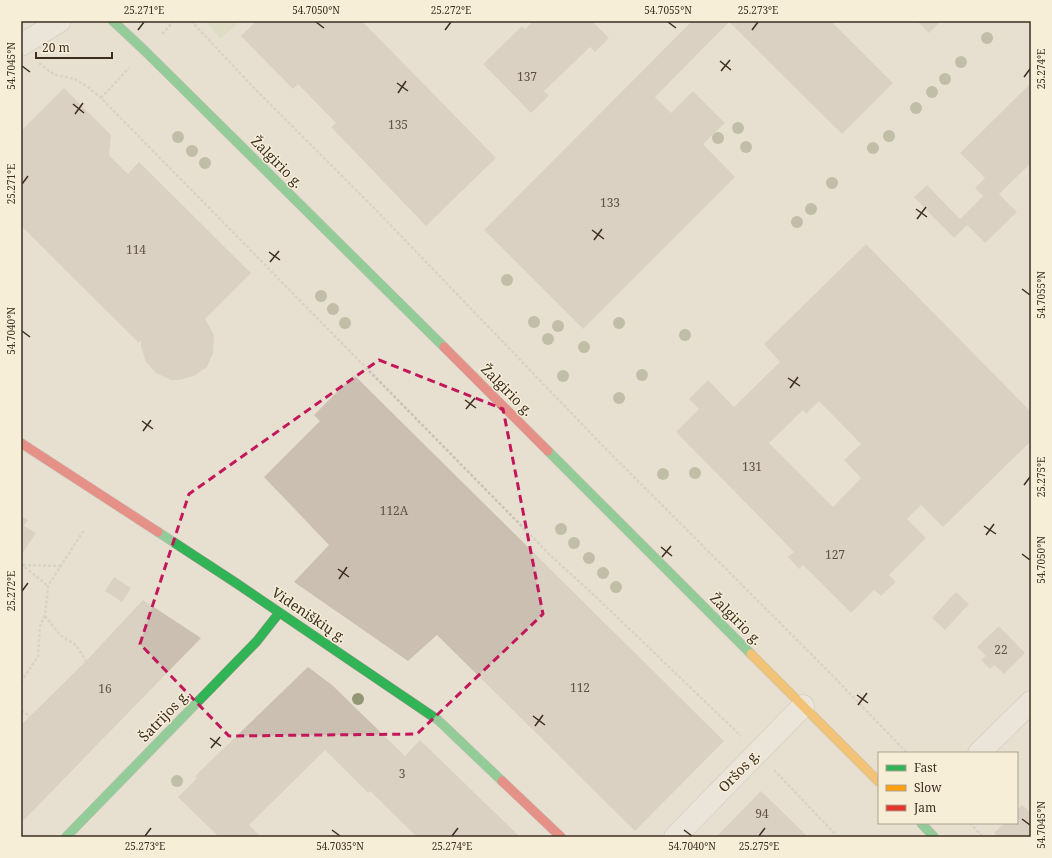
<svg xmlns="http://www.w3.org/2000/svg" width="1052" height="858" viewBox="0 0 1052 858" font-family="'Noto Serif',serif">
<rect width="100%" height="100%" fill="#e7e0d1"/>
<path fill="#d6d7b3" d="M206,21H241L220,39Z"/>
<path fill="#cbbfb2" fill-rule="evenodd" d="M256,21H362L496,158L426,226L331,127L336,123L298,84L293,89L241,36Z
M533,21H592L609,38L595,52L590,47L544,91L549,96L531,113L483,64L522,26L525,29Z
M692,21H831L893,83L842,134L729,22L655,97L671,113L693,91L725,123L703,144L735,177L583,329L484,230Z
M917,21H941L929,33Z
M1031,83V163L999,194L1017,212L985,243L967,225L954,238L914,197L927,185L960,219L983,196L975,188L985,178L960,153Z
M64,88L111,135L109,155L128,174L139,162L251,273L205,319L211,329L214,336L213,353L207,367L194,376L179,380H171L156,373L146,362L141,347V340L139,343L21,226V131Z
M866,244L1031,412V441L943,527L921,505L907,519L926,538L889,575L896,582L881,596L874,590L851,613L803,565L799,569L788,557L794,552L676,432L699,409L689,399L708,380L734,407L780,362L764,344ZM819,401L861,444L844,460L861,478L833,507L769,443L803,410L806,414Z
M354,375L724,741L635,831L437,635L408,661L294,582L329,545L264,477L320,421L314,415Z
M21,516L28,520L24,526L36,533L21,555Z
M114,577L131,588L122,602L105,591Z
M956,592L969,604L945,630L932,618Z
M143,600L201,638L21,823V725L86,661Z
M999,626L1025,653L1004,674L994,665L990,669L981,660L986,656L977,647Z
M308,667L332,685L405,756L420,740L520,837H417L370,791L368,793L325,750L249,825L261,837H219L178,797L197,778L195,776Z
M761,791L808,837H716Z
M1022,805L1031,813V837H998L994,833L1004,823H1017V810Z"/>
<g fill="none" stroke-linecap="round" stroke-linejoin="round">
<defs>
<path id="street" d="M21,45L60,21
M979,753L1031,702
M675,837L803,706"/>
<path id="fast" d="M113,21L145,51L444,347
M548,451L751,654
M158,532L236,583L438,720L502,781
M921,823L934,837
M66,837L257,641L279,613"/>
<path id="slow" d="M751,654L879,782"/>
<path id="jam" d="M444,347L548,451
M21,443L158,532
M502,781L561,837"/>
</defs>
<use href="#street" stroke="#ada599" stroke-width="23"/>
<use href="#fast" stroke="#9c958a" stroke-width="10"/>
<use href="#slow" stroke="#9c958a" stroke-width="10"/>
<use href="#jam" stroke="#9c958a" stroke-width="10"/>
<path stroke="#c8c2b9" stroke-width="2.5" stroke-dasharray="3 2" stroke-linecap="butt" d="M191,21L255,89L378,212L603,446L831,674L907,753
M162,34L174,21
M39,63L49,71L56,75L75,79L88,87L101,98L552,557L595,596L741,736
M101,98L129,68
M21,564L48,586
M23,565L60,566
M45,616L60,635L76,645L86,661
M21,682L38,656L40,626L45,615L48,586L84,530
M21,711L30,716
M774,770L838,837
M970,823L983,837"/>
<use href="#street" stroke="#efebe3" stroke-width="22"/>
<use href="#fast" stroke="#30b455" stroke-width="9"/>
<use href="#slow" stroke="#ff9f0a" stroke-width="9"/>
<use href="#jam" stroke="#e5322d" stroke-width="9"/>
</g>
<g fill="#929673">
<circle cx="987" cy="38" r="6"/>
<circle cx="961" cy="62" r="6"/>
<circle cx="945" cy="79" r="6"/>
<circle cx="932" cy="92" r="6"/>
<circle cx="916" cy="108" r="6"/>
<circle cx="738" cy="128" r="6"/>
<circle cx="889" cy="136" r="6"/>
<circle cx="178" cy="137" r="6"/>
<circle cx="718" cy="138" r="6"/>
<circle cx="746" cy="147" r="6"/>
<circle cx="873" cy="148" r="6"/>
<circle cx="192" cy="151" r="6"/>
<circle cx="205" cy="163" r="6"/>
<circle cx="832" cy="183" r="6"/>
<circle cx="811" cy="209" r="6"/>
<circle cx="797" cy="222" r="6"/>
<circle cx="507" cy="280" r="6"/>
<circle cx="321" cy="296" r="6"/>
<circle cx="333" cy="309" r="6"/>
<circle cx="534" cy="322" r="6"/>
<circle cx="345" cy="323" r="6"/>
<circle cx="619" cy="323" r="6"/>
<circle cx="558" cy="326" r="6"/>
<circle cx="685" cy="335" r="6"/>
<circle cx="548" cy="339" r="6"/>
<circle cx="584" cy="347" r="6"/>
<circle cx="642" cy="375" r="6"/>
<circle cx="563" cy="376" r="6"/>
<circle cx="619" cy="398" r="6"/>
<circle cx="695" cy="473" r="6"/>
<circle cx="663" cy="474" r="6"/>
<circle cx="561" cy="529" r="6"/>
<circle cx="574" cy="543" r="6"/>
<circle cx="589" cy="558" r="6"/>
<circle cx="603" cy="573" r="6"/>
<circle cx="616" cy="587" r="6"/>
<circle cx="358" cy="699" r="6"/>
<circle cx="177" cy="781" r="6"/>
</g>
<path d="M0 0H1052V858H0ZM379,360L503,409L543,614L417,734L229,736L140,644L189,494Z" fill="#e7e0d1" fill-opacity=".55" fill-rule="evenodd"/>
<path fill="none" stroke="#c2185b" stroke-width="3" stroke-dasharray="8 5" stroke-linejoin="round" d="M379,360L503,409L543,614L417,734L229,736L140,644L189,494Z"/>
<path fill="none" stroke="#3d2e20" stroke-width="1.5" d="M316,22L324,28M668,22L676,28M138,30L144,22M445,30L451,22M752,30L758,22M720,61L731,70M22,66L30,72M721,71L730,60M1024,77L1030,69M397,83L408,91M398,93L406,81M73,104L84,113M75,114L83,103M22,184L28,176M916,209L927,217M917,219L926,207M592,230L604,239M594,240L602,229M269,252L280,260M270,262L279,251M1022,289L1030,295M22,331L30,337M788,378L800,386M790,388L798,377M465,400L476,408M466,409L475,398M142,421L153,429M143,431L151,420M1024,485L1030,477M984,526L996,534M986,535L994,524M661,547L672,556M1022,554L1030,560M662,557L671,546M338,569L349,577M339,579L347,567M22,591L28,583M857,695L868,703M858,705L867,693M533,716L545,725M535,726L543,715M210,738L221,746M211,748L220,737M1022,819L1030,825M332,830L340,836M684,830L692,836M145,836L151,828M452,836L458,828M759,836L765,828"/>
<g text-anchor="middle" stroke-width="3" stroke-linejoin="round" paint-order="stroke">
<g font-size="12" fill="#605244">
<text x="527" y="81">137</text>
<text x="398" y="129">135</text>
<text x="610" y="207">133</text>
<text x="136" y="254">114</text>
<text x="752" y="471">131</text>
<text x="394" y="515">112A</text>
<text x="835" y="559">127</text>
<text x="1001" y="654">22</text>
<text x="580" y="692">112</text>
<text x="105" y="693">16</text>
<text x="402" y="778">3</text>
<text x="762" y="818">94</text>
</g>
<g font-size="14" fill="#3d2e20" stroke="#f7eed8">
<text transform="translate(277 162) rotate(45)" y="5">Žalgirio g.</text>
<text transform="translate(507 390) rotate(45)" y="5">Žalgirio g.</text>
<text transform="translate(309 615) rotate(34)" y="5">Videniškių g.</text>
<text transform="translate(736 619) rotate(45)" y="5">Žalgirio g.</text>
<text transform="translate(164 716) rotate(-46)" y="5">Šatrijos g.</text>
<text transform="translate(739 771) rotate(-46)" y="5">Oršos g.</text>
</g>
</g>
<rect width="1052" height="858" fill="none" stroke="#f7eed8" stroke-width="44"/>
<rect x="878" y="752" width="140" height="72" fill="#f7eed8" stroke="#ada18e"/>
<rect x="886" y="765" width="20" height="6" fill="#30b455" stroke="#ada18e"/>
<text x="914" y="772" font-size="12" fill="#3d2e20">Fast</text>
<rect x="886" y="785" width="20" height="6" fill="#ff9f0a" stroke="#ada18e"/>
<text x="914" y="792" font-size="12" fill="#3d2e20">Slow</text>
<rect x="886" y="805" width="20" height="6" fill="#e5322d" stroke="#ada18e"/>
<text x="914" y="812" font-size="12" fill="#3d2e20">Jam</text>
<path d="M36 52v6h76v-6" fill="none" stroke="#3d2e20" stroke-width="2"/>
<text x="42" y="52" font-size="12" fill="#3d2e20" stroke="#f7eed8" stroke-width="3" paint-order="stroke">20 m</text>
<rect x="22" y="22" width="1008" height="814" fill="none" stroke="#3d2e20" stroke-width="1.5"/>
<g font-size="10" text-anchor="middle" fill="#3d2e20">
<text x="144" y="14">25.271°E</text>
<text x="316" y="14">54.7050°N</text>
<text x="451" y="14">25.272°E</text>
<text x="668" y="14">54.7055°N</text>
<text x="758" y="14">25.273°E</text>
<text transform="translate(11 66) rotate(-90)" y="4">54.7045°N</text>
<text transform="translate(1041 69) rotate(-90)" y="4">25.274°E</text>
<text transform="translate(11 184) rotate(-90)" y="4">25.271°E</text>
<text transform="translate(1041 295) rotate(-90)" y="4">54.7055°N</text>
<text transform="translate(11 331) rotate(-90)" y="4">54.7040°N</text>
<text transform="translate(1041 477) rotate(-90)" y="4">25.275°E</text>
<text transform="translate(1041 560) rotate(-90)" y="4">54.7050°N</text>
<text transform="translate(11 591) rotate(-90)" y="4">25.272°E</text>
<text transform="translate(1041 825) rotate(-90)" y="4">54.7045°N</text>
<text x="145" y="850">25.273°E</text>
<text x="340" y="850">54.7035°N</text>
<text x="452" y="850">25.274°E</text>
<text x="692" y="850">54.7040°N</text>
<text x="759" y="850">25.275°E</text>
</g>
</svg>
